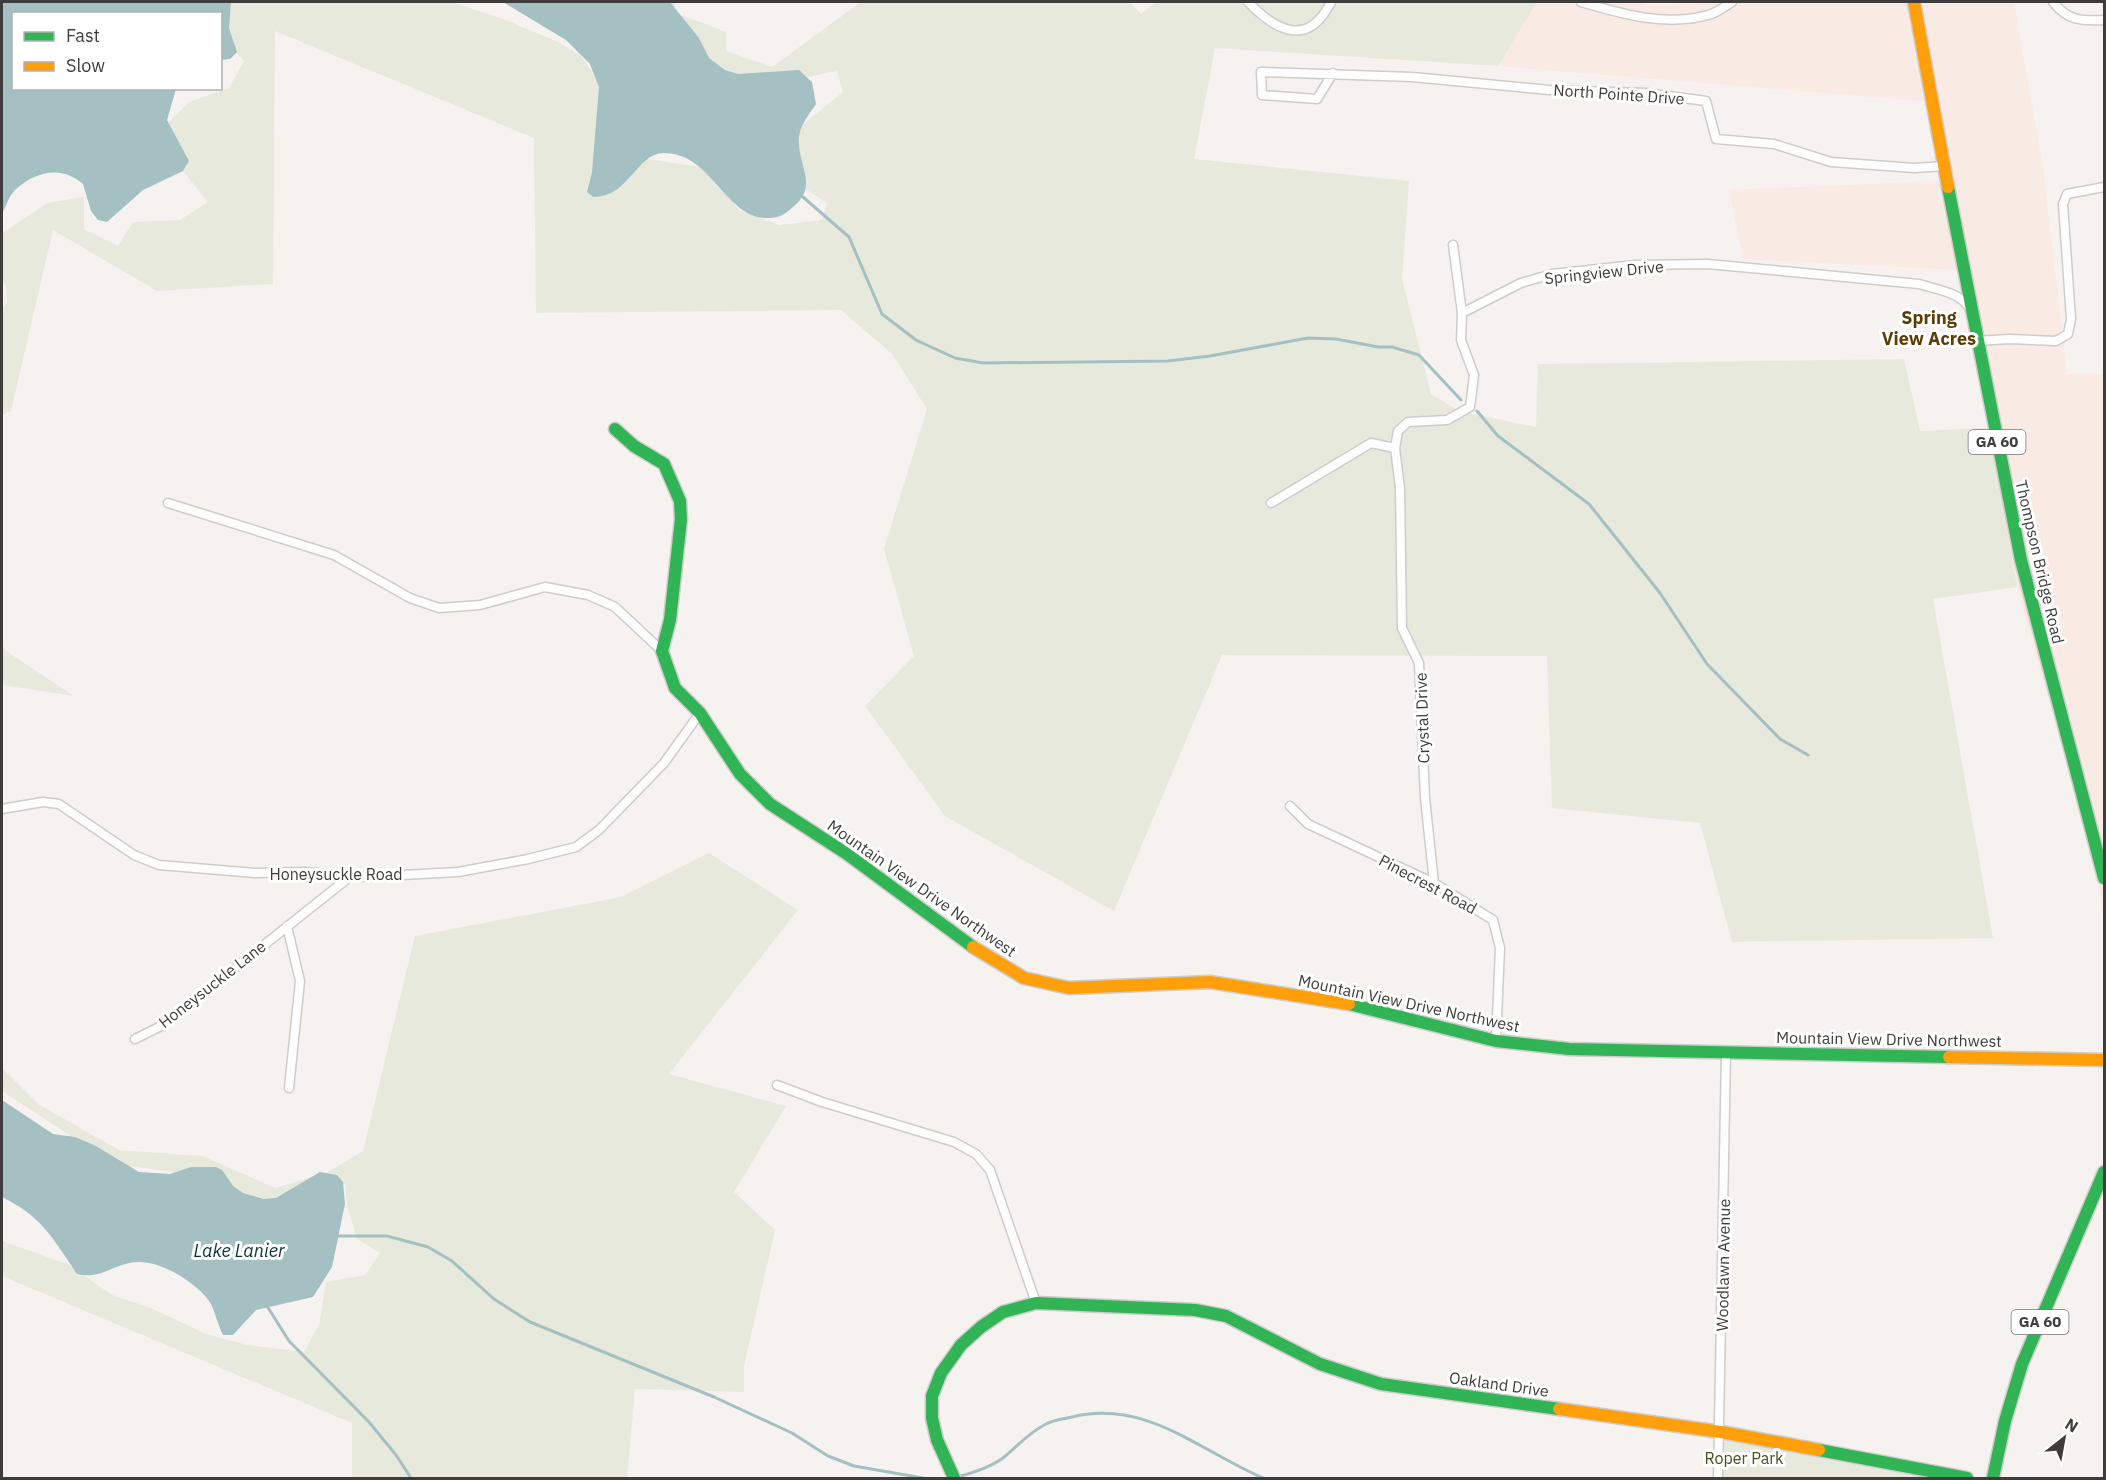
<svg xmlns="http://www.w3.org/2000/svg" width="2106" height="1480" viewBox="0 0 2106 1480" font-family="'IBM Plex Sans',sans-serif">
<rect width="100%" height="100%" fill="#f5f2f0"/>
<path fill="#f9eae4" d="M1537,2H1634L1652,6L1744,2H2014L2043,168L2067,374H2104V917L2096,870L2017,587L1961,270L1743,259L1729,190L1943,181L1934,102L1498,66Z"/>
<path fill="#e7e9dd" d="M228,2H451L501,18L556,41L581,56L610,97L627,156L707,168L739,210L779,225L822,220L827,203L790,179L781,148L806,122L843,92L837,71L807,77L780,92L747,94L647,2H675L676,13L726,32V51L772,67L861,2H1130L1141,14L1156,2H1537L1498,66L1215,48L1194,159L1409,181L1402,279L1431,394L1459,411L1536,427L1538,364L1904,359L1920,431L1989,428L2017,587L1933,599L1993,938L1732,942L1700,823L1552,808L1547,656L1222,655L1114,911L945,816L865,706L914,656L884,549L927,409L892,354L841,310L536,313L534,138L275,31L273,284L157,291L53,230L11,411L2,415V309L7,302L6,286L2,281V233L47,203L84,197V229L118,246L133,222L180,220L208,202L184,172L167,124L189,102L229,88L244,61L227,43Z
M2,646L9,653L74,696L2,685Z
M709,853L798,910L669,1074L786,1106L734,1192L775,1230L744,1366V1392L635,1389L627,1478H352V1423L2,1276V1241L67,1264L112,1295L151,1308L206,1334L247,1345L304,1352L319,1325L326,1282L365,1275L380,1253L357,1239L347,1205L345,1183L298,1202H237L218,1178L114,1164L2,1091V1068L38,1104L119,1150L203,1156L275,1188L328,1172L363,1151L415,936L621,897Z
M1726,1433L1972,1478H1718Z"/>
<path fill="#a4c0c2" d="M2,2H231L229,28L237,52L230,59L221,60L220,14H14V88L176,89L167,120L189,161L183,171L143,190L107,222L98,220L91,211L83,184C62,165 35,171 15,190C9,196 6,206 2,214Z
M503,2H670L699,38L709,58L725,70L738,74L799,70L812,82L816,104C810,113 801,124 799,136C796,163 820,186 793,207C785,214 780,218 769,218C725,220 713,153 664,153C636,153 630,197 593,197L587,192L592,172L599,87L590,64L566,40Z
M2,1100L53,1134L75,1137L94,1145L139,1172L170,1174L191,1167H216L222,1170L233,1186L243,1193L264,1199L276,1198L320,1172L337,1175L343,1182L345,1204L332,1267L313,1297L256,1310L233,1335H223C217,1324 215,1307 206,1297C189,1278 155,1257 129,1263C108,1268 99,1279 77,1274C53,1239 43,1217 2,1197Z"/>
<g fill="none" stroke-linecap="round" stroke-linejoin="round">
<path stroke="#a4c0c2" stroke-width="3" d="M803,197L849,237L882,314L916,340L955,358L983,363L1168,361L1210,356L1308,338L1336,339L1378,347H1392L1419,355L1461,400
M1477,411L1498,436L1589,504L1660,593L1707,664L1780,739L1808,755
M338,1236H387L428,1247L452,1261L494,1299L530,1322L714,1397L792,1433L828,1456L854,1466L923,1478
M267,1306L289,1341L369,1422L396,1455L411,1478
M957,1477C973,1473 989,1468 1003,1458C1018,1446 1028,1433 1046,1424C1054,1420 1064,1419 1072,1417C1146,1399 1200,1451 1263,1478"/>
<defs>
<path id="street" d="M1248,2C1276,31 1308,48 1331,2
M1581,2C1622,14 1665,27 1708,15C1717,13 1725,6 1732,2
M2053,2C2068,21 2081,21 2104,20
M1333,73L1317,99L1262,95L1261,72L1412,77L1549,90L1646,93L1706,101L1716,139L1774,144L1831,162L1915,168L1944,166
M1462,313L1521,283L1552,274L1635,265L1708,264L1919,284C1935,289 1958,292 1968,306
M1977,341L2009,339L2056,341L2068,334L2071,319L2063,204L2067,194L2104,187
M168,503L334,555L410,598L439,608L480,605L545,587L588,595L615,607L662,651
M1271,503L1371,443L1395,448
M1290,806L1308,824L1434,883L1493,920L1500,948L1496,1041
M2,809L43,802L59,804L134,855L159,865L255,873L304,872L365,877L458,872L528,859L576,847L599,830L664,763L700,713
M1434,883L1425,798L1419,663L1402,628L1400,488L1395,448L1398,431L1408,422L1447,420L1470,407L1474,375L1461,340L1462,313L1453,245
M287,926L300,981L289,1088
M135,1039L165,1024L352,875
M777,1085L822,1102L954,1142L976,1154L990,1170L1036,1303
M1718,1478L1726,1052"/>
<path id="fast" d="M1948,187L2021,560L2104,878
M615,429L634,446L664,464L680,501L681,519L670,620L662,651L675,688L700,713L740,774L770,804L847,854L973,947
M1349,1004L1496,1041L1569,1049L1949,1057
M1819,1450L1967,1478
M954,1478L937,1440L932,1418V1396L941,1373L961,1345L981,1327L1003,1312L1036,1303L1195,1310L1226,1316L1320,1364L1381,1384L1559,1409
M1993,1478L2005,1421L2022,1364L2104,1172"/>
<path id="slow" d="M1914,2L1948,187
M973,947L1024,978L1069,988L1210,982L1349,1004
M1949,1057L2104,1060
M1559,1409L1721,1432L1819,1450"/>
</defs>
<use href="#street" stroke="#cecdcb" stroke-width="11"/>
<use href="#fast" stroke="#cecdcb" stroke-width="15"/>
<use href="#slow" stroke="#cecdcb" stroke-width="15"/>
<use href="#street" stroke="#fefdfd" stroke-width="8"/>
<use href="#fast" stroke="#30b455" stroke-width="12"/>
<use href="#slow" stroke="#ff9f0a" stroke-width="12"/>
</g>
<g text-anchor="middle" stroke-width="6" stroke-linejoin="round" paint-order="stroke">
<g fill="#fff" stroke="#787776" stroke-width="1.5">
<rect x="1968.5" y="430" width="57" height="24" rx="4.5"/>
<rect x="2011.5" y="1310" width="57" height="24" rx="4.5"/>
</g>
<g font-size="15" font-weight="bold" fill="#3e3d3b">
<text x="1997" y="447">GA 60</text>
<text x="2040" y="1327">GA 60</text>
</g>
<g font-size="16" fill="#3e3d3b" stroke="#fff">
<text transform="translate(1619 94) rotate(4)" y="6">North Pointe Drive</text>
<text transform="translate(1604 272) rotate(-6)" y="6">Springview Drive</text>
<text transform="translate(2040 562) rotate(77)" y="6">Thompson Bridge Road</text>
<text transform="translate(1422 718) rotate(-92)" y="6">Crystal Drive</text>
<text x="336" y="880">Honeysuckle Road</text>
<text transform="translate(1428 884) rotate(28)" y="6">Pinecrest Road</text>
<text transform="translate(922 888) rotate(35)" y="6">Mountain View Drive Northwest</text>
<text transform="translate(212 984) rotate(-38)" y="6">Honeysuckle Lane</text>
<text transform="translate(1409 1003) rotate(12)" y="6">Mountain View Drive Northwest</text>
<text transform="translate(1889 1039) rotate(1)" y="6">Mountain View Drive Northwest</text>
<text transform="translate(1723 1265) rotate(-89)" y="6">Woodlawn Avenue</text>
<text transform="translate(1499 1384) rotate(8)" y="6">Oakland Drive</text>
</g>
<g font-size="16" fill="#465220" stroke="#fff">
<text x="1744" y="1464">Roper Park</text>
</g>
<g font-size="18" font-weight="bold" fill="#5c3c02" stroke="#fff">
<text x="1929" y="324">Spring<tspan x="1929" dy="21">View Acres</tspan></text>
</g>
<g font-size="18" font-style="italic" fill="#0a3437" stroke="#fff">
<text x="239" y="1257">Lake Lanier</text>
</g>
</g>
<rect width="2106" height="1480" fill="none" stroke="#3e3d3b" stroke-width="6"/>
<rect x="12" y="12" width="210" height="78" fill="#ffffff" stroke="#b2b1b1" stroke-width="1.5"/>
<rect x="24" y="32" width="30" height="9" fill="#30b455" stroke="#b2b1b1" stroke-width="1.5"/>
<text x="66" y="42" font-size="18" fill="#3e3d3b">Fast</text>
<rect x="24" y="62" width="30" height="9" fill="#ff9f0a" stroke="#b2b1b1" stroke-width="1.5"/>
<text x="66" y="72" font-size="18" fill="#3e3d3b">Slow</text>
<g transform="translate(2064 1438) rotate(31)" stroke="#ffffff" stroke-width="4.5" paint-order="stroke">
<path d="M0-4.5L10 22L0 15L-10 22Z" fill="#3e3d3b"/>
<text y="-9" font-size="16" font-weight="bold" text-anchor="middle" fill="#3e3d3b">N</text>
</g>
</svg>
